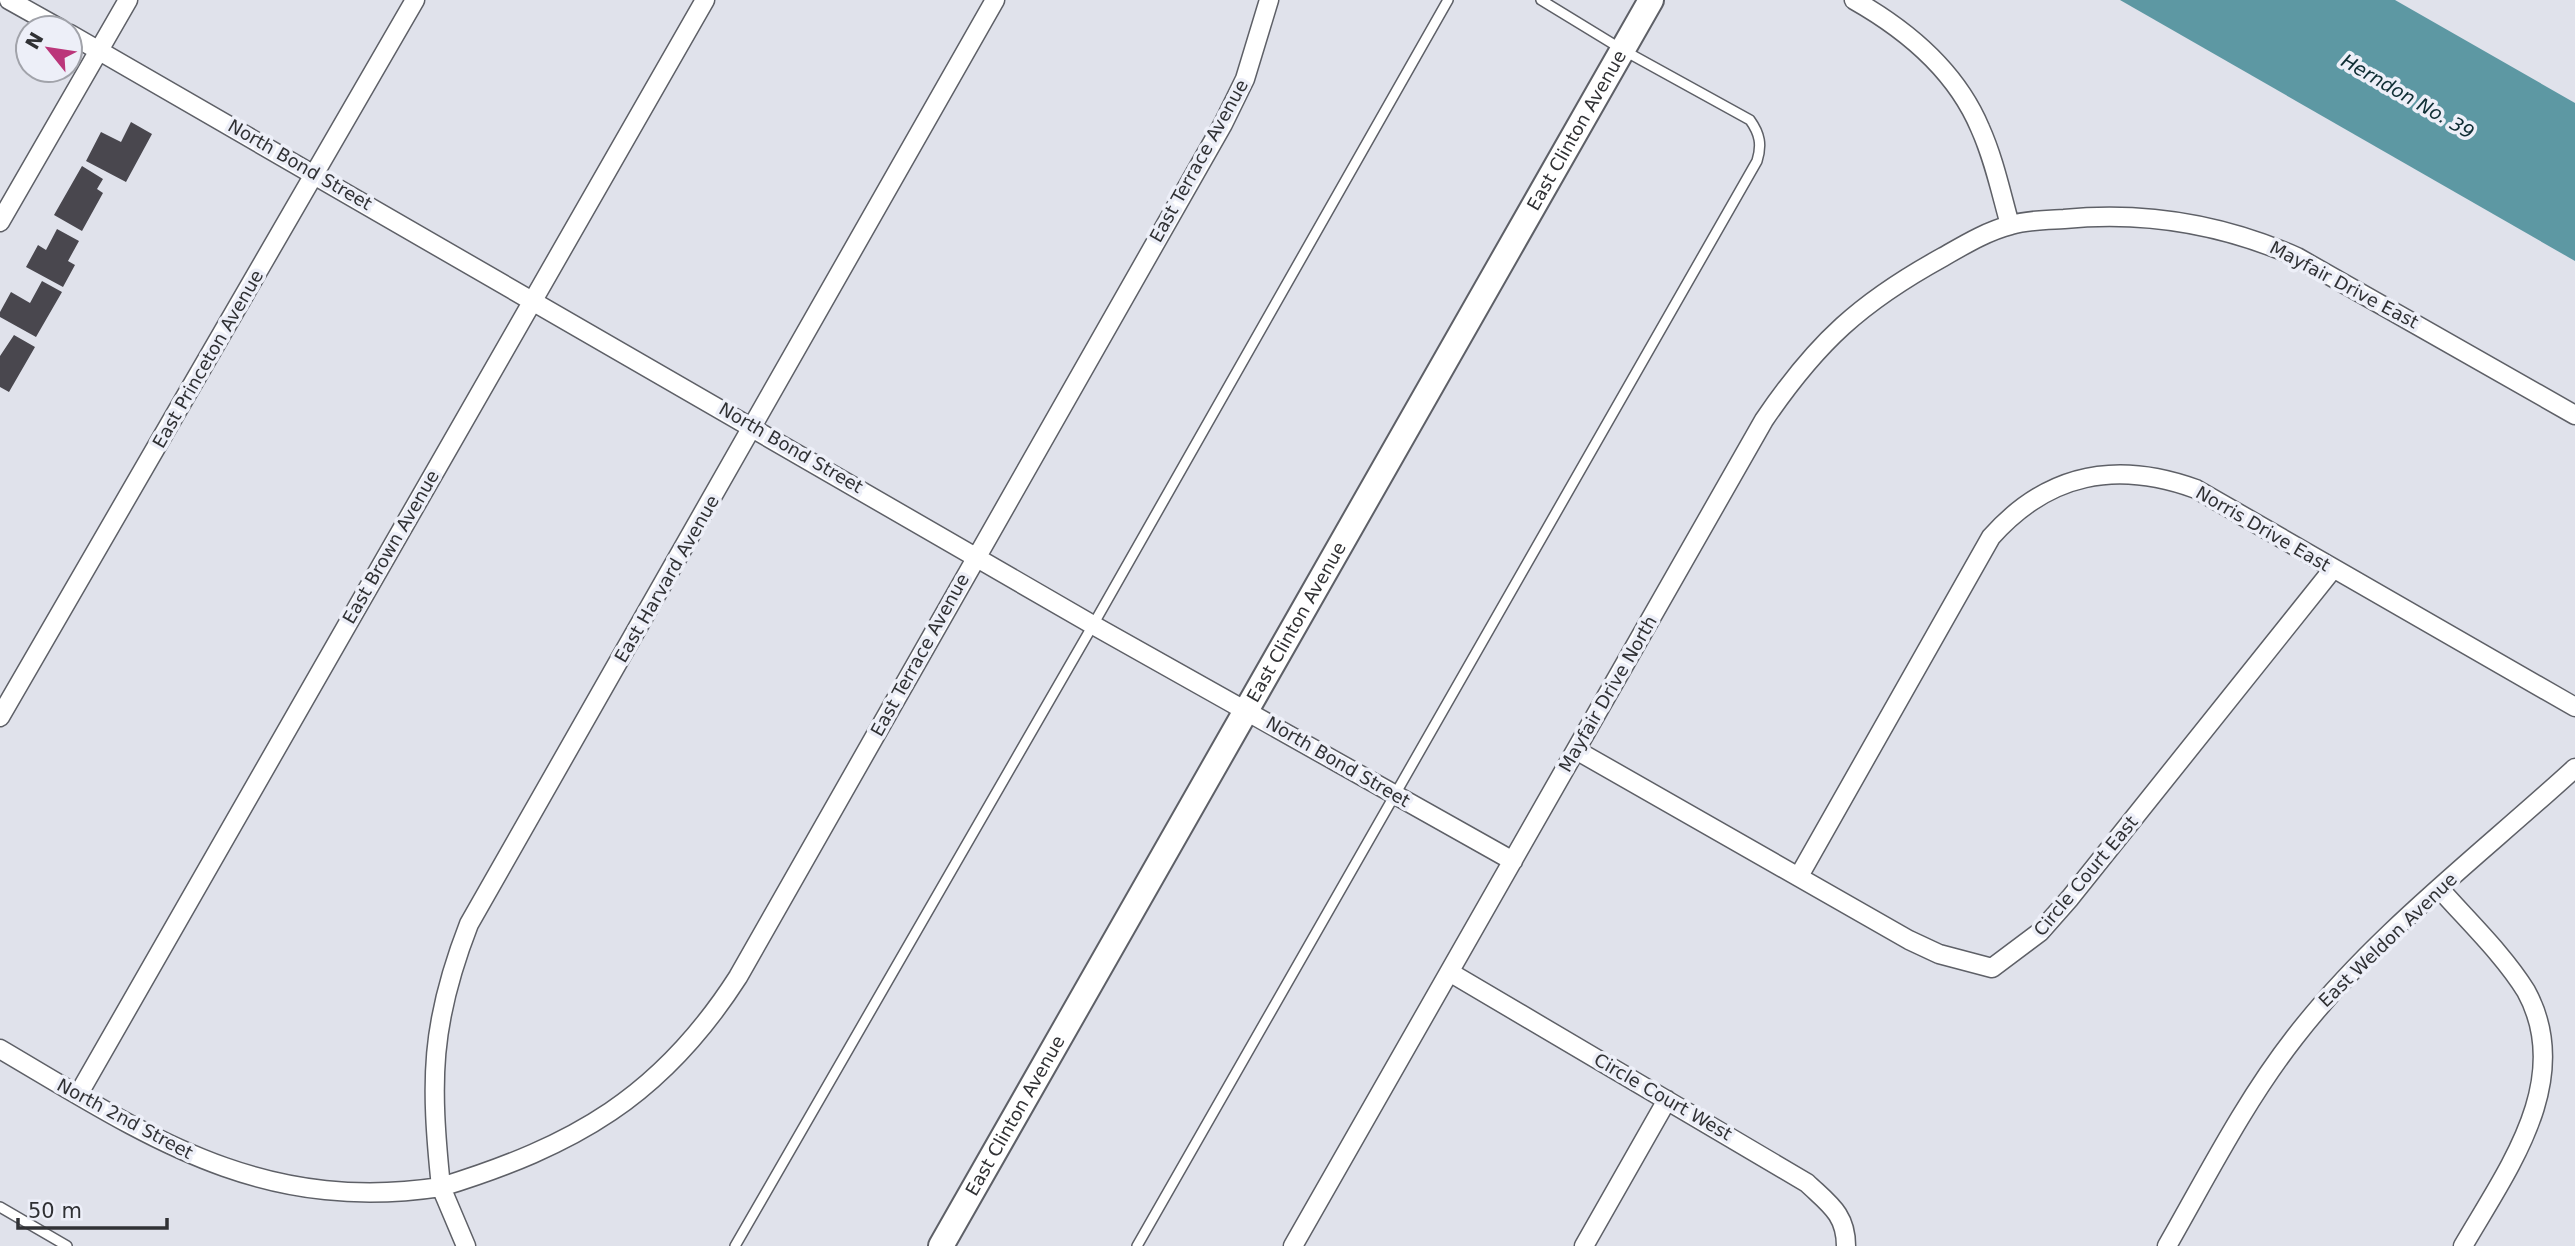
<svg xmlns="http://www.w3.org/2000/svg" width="2575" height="1246" viewBox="0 0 2575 1246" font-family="'DejaVu Sans',sans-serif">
<rect width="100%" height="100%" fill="#e0e2eb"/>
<path fill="#5d98a3" d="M2120,0H2395L2575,103V261Z"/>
<path fill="#49474e" d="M131,122L152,134L126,182L86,161L101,132L121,142Z
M82,166L103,179L97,189L103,193L82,231L54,215Z
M57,229L79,241L68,261L75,265L63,287L26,267L38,245L46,250Z
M42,281L62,292L36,337L0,317V312L11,292L30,303Z
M14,335L35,347L9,392L0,387V356Z"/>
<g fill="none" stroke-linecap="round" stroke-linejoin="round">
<defs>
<path id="service" d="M0,1207L67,1246
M735,1246L1093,625L1448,0
M1137,1246L1757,161C1762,145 1760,134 1750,120L1623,50L1541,0"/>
<path id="minor" d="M9,0L59,28
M995,0L469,924C430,1024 430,1081 441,1187C574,1146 661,1097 738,977L1223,124L1245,79L1269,0
M1854,0C1907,30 1956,71 1980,128C1994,159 2001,193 2010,225
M70,34L1093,625L1513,861
M0,222L128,0
M0,717L415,0
M1576,750L1909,940L1939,954L1992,968L2040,932L2070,898L2333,569
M1799,876L1991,537C2048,473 2116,460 2196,489L2575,707
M2439,888C2468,921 2503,954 2526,991C2575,1080 2507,1170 2463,1246
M1451,973L1807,1183C1829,1204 1846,1214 1846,1246
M0,1049C148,1136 259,1214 441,1187L466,1246
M78,1095L705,0
M1293,1246L1764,420C1817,342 1861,302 1943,257C1964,245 1987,231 2011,225C2027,220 2046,220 2064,219C2145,211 2222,224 2297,257L2575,415
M1584,1246L1667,1100
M2167,1246C2207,1176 2245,1101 2295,1037C2374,935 2480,855 2575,768"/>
<g id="secondary">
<path id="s1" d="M941,1246L1651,0"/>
</g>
</defs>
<use href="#service" stroke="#5e6067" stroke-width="12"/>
<use href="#minor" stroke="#5e6067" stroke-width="21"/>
<use href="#secondary" stroke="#5e6067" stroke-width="28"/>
<use href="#service" stroke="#fff" stroke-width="9"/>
<use href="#minor" stroke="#fff" stroke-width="18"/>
<use href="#secondary" stroke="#fff" stroke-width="24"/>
</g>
<g text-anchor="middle" stroke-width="7" stroke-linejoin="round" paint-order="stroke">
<g font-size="18" fill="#303134" stroke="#edeff8">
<text dy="6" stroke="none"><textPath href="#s1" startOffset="1284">East Clinton Avenue</textPath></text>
<text transform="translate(1199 161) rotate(-61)" y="6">East Terrace Avenue</text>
<text transform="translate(300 165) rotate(30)" y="6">North Bond Street</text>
<text transform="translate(2344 285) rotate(28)" y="6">Mayfair Drive East</text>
<text transform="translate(208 359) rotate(-60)" y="6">East Princeton Avenue</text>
<text transform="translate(791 448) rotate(30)" y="6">North Bond Street</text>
<text transform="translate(2263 529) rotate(30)" y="6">Norris Drive East</text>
<text transform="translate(391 547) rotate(-60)" y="6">East Brown Avenue</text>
<text transform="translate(667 579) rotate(-60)" y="6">East Harvard Avenue</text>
<text dy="6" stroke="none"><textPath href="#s1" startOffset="718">East Clinton Avenue</textPath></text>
<text transform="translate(920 655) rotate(-61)" y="6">East Terrace Avenue</text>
<text transform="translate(1608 694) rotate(-60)" y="6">Mayfair Drive North</text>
<text transform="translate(1338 762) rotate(30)" y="6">North Bond Street</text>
<text transform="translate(2086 876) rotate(-50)" y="6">Circle Court East</text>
<text transform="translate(2388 940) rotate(-44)" y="6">East Weldon Avenue</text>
<text transform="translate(1663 1097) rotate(30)" y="6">Circle Court West</text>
<text dy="6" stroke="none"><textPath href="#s1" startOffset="150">East Clinton Avenue</textPath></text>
<text transform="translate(125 1119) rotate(28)" y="6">North 2nd Street</text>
</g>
<g font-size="19" font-style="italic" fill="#0f2e34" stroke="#edeff8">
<text transform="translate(2408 96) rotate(30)" y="7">Herndon No. 39</text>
</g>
</g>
<g transform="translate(49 49) rotate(300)"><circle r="33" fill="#edeff8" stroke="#a1a3aa" stroke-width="2"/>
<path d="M0-5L12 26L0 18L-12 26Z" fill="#bb367a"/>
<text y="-10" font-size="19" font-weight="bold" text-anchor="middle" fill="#303134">N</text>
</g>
<path d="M18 1218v10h149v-10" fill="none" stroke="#303134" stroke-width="3.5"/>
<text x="28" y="1218" font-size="21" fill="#303134" stroke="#edeff8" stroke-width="5" paint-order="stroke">50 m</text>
</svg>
